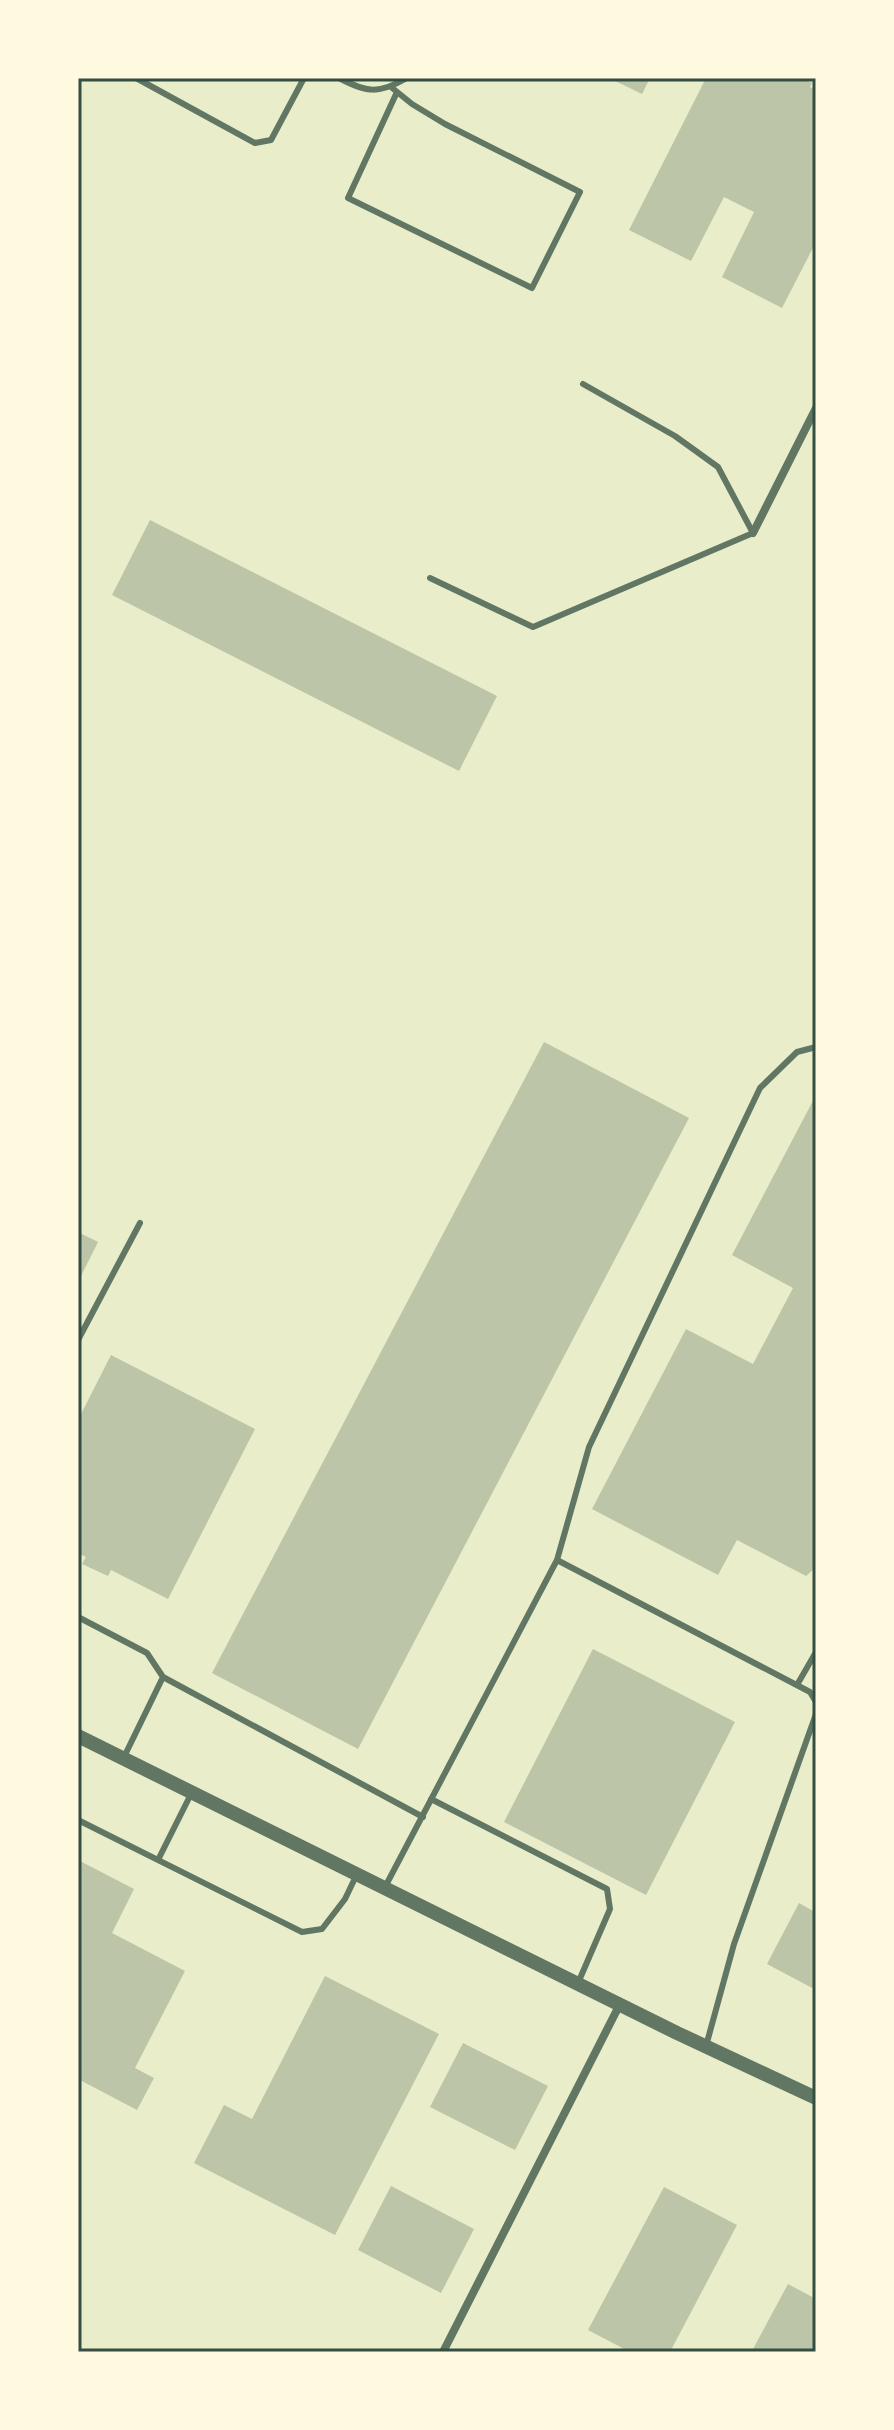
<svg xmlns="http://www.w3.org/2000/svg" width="894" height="2430" viewBox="0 0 894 2430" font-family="'Golos Text',sans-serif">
<rect width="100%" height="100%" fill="#e9edc9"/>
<path fill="#bcc5a7" d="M609,78H650L642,94Z
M706,78H801L812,83L810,87L816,90V242L782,308L722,277L754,212L724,197L691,261L629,230Z
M150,520L497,696L459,771L112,595Z
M544,1042L689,1118L358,1749L212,1673Z
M816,1095V1567L806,1576L737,1540L718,1575L592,1509L686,1329L753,1364L793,1288L732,1255Z
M78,1232L98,1242L78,1282Z
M111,1355L255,1429L168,1599L111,1570L108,1576L82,1564L86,1557L78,1553V1420Z
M593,1649L735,1722L646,1895L504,1822Z
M78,1860L134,1889L112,1933L185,1971L135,2068L154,2078L137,2110L78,2079Z
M799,1903L813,1911L816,1906V1990L767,1964Z
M325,1976L439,2034L335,2235L194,2163L224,2105L252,2119Z
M463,2043L548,2086L515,2150L430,2107Z
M391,2186L474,2229L441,2293L358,2250Z
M664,2187L737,2225L670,2352H630L588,2330Z
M788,2284L816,2299V2352H759L753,2349Z"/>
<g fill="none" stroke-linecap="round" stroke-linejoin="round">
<path stroke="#617663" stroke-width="6" d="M136,78L255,143L271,140L304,78
M339,78C367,93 379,94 407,78
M391,87L412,104L445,124L580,192L532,288L348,198L397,92
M430,578L533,627L753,533L718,467L675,436L583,384
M78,1340L140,1223
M557,1560L589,1447L760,1088L797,1052L816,1047
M78,1617L147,1653L163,1677L124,1757
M163,1677L423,1817
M797,1685L816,1652
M431,1799L607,1889L610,1909L578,1983
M78,1820L302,1932L322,1929L345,1899L357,1874
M159,1858L192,1792
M385,1887L557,1560L810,1692L816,1702
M706,2046L734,1944L816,1714"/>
<path stroke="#617663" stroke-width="8" d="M753,533L816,408
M443,2352L620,2004"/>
<path stroke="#617663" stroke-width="14" d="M78,1736L677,2033L816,2098"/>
</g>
<rect width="894" height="2430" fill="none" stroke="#fefae0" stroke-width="160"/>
<rect x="80" y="80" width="734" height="2270" fill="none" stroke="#344e41" stroke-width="3"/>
</svg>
